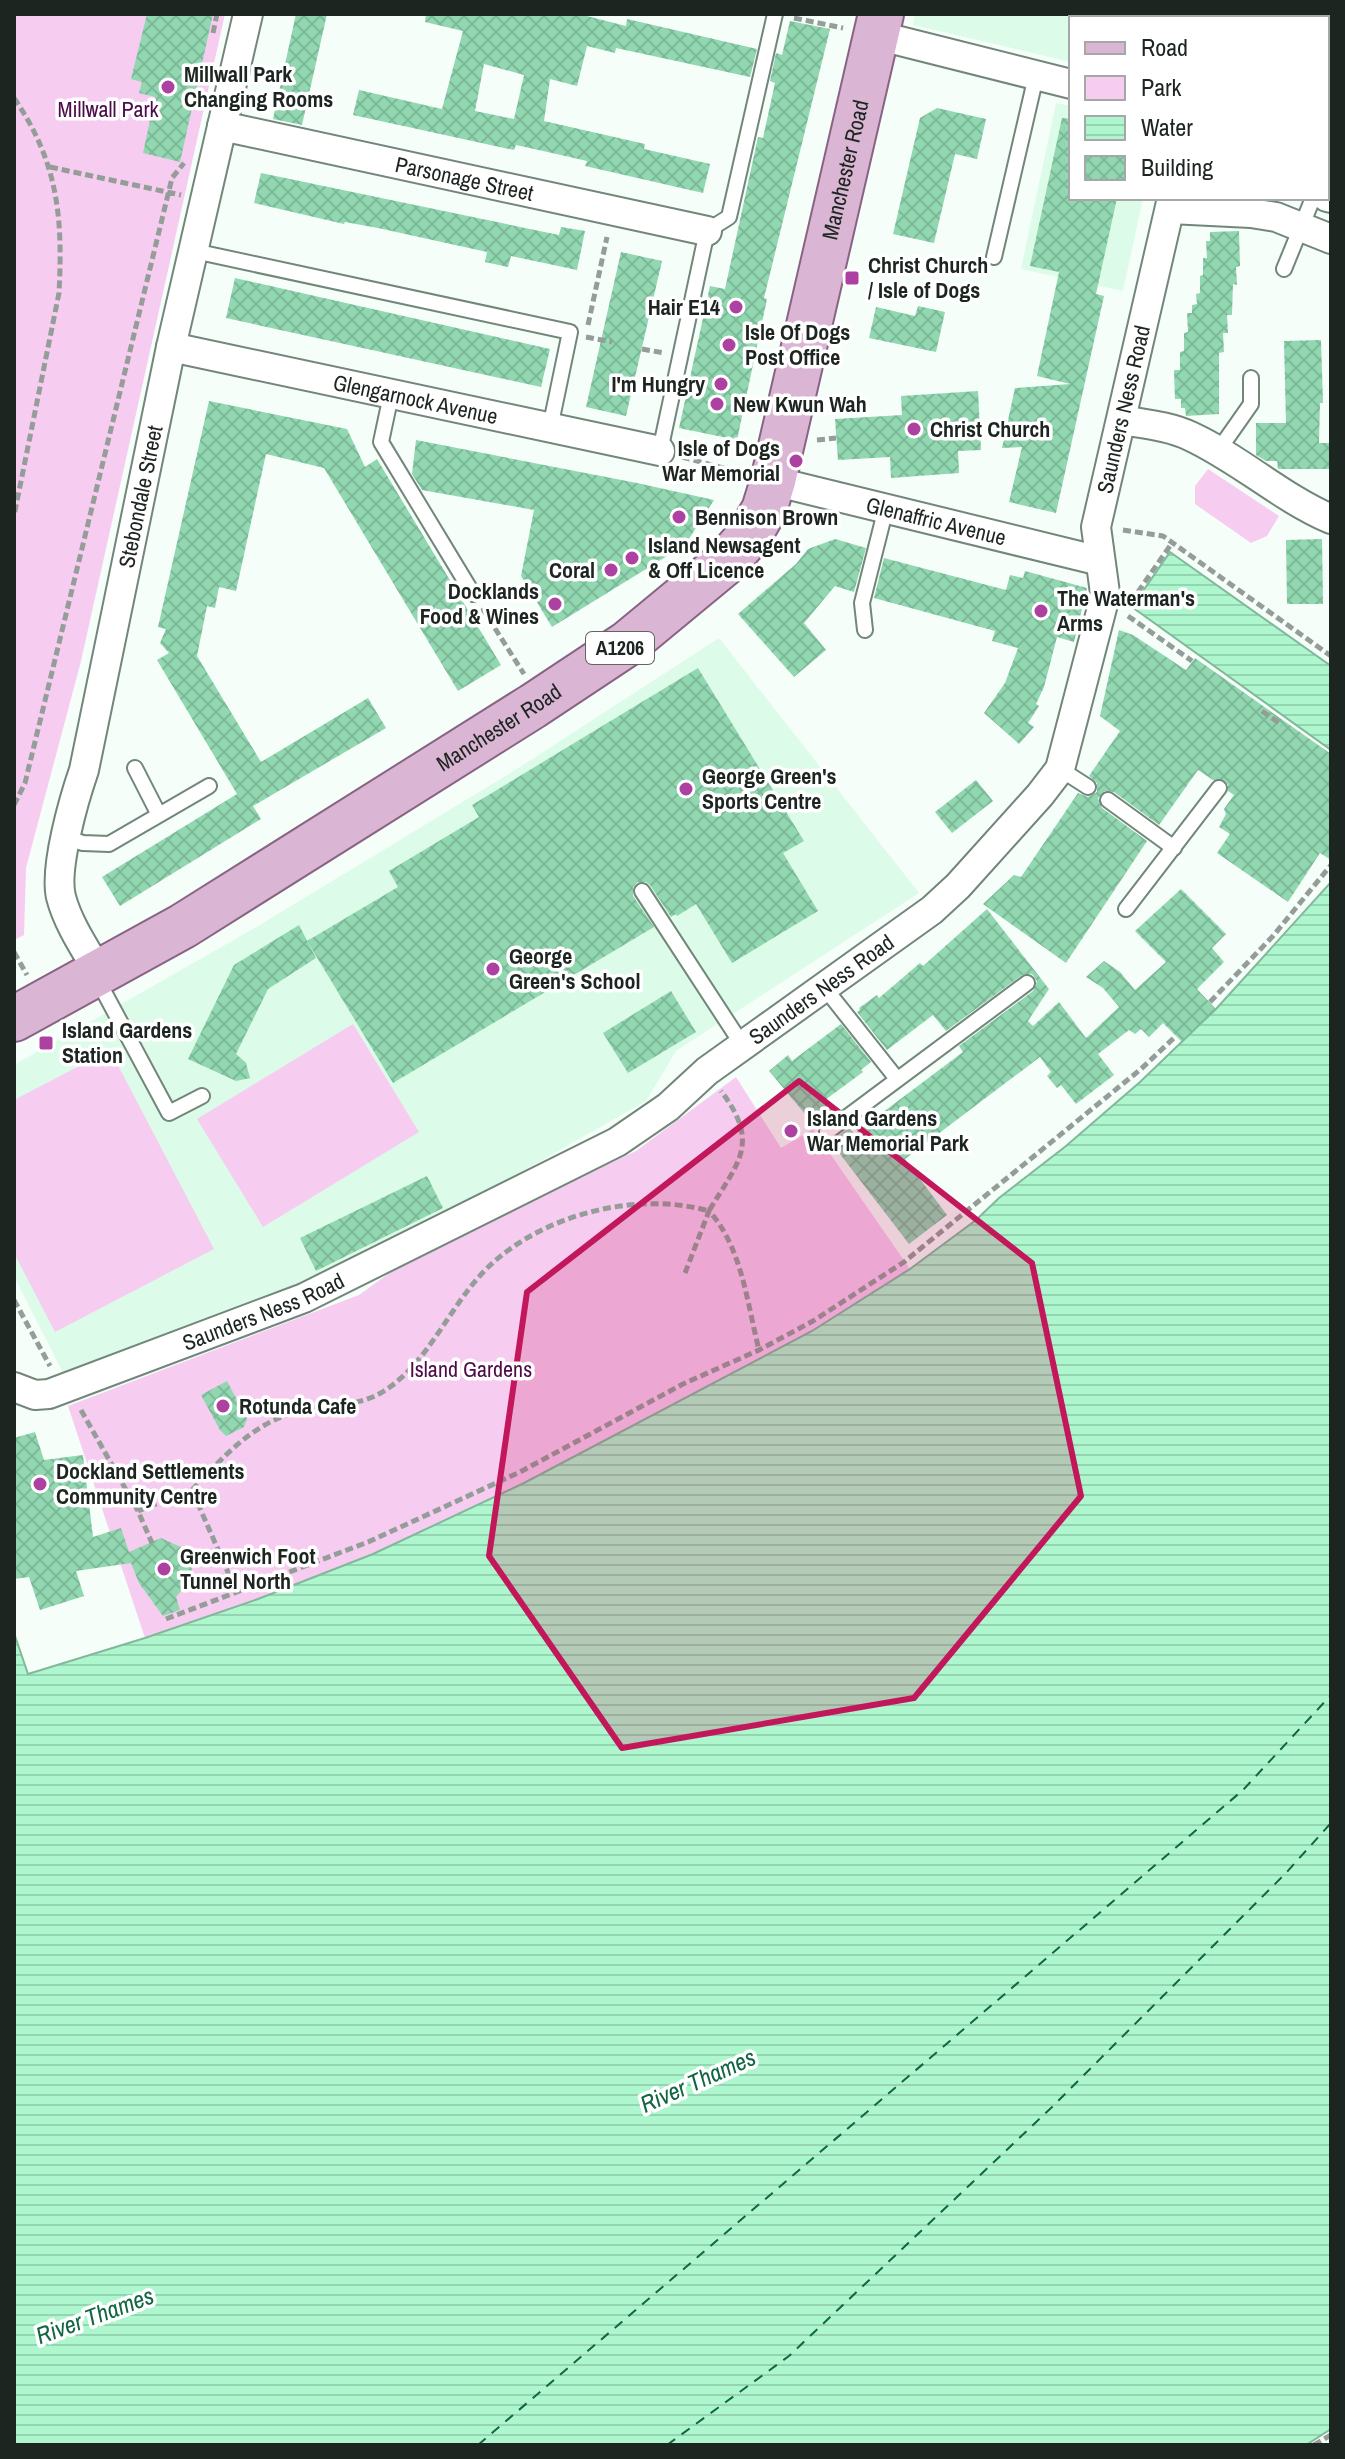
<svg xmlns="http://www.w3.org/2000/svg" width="1345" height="2459" viewBox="0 0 1345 2459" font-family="'Archivo Narrow',sans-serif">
<defs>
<pattern id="water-rules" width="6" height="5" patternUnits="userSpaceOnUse" patternTransform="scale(2)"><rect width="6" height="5" fill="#aef7ce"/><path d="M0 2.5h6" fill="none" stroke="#95d4b1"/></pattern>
<pattern id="building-cross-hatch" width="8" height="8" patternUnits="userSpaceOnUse" patternTransform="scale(2)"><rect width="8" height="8" fill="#91d8b1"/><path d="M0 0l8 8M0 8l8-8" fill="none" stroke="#7db998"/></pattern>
</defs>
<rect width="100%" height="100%" fill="#f5fef9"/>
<path fill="#ddfbe9" d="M915,14H1189L1188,18H1071V62L913,25Z
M1056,103L1071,106V198H1143L1123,291L1021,269Z
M719,638L919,893L676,1051L646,1101L449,1213L319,1275L241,1309L63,1373L14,1276V1065L253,929L517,769Z"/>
<path fill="#f7ccf1" d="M14,14H225L81,661L26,868L24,935L14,940Z
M1208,469L1279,516L1267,536L1251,543L1195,504V486Z
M353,1024L419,1132L263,1227L197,1119Z
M110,1050L214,1249L55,1332L14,1253V1100Z
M736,1077L781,1148L813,1129L910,1269L812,1331L757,1362L689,1395L524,1483L373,1554L258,1599L145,1638L68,1406L359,1295L409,1259L636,1151Z"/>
<path fill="url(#water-rules)" stroke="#82b89a" stroke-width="2" d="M1170,552L1331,666V750L1132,607Z
M1331,882V2429L1306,2445H14V1633L28,1674L145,1638L258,1599L373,1554L524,1483L812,1331L910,1269L976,1220L999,1198L1066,1146L1140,1082L1216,1009Z"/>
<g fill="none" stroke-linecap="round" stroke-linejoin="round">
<path stroke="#106642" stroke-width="2" stroke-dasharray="10 8" stroke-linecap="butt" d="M478,2445L1243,1790L1331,1695
M667,2445L789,2356L1051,2108L1285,1874L1331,1823"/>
</g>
<path fill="url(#building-cross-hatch)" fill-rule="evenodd" d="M147,14H213L180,162L143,153L155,97L139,93L142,82L131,79Z
M296,14H327L302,125L273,119Z
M426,14H579L626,26L627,19L757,49L750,77L616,48L615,53L587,46L577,86L550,79L544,121L645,144L644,149L710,164L703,193L585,166L587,161L552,153L516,145L514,150L353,115L359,90L442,109L463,31L425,22ZM484,64L524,75L514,119L475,111Z
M790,21L830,29L764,298L767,299L737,440L679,428L710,286L725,289L758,137L763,138L775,83L770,81L776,53L782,55Z
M937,108L986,119L977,159L955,154L934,243L893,234L920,118Z
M1062,118L1071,119V198H1117L1096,294L1104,296L1056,513L1009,502L1022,447L1002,448L1015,388L1070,384L1037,376L1059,272L1030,266Z
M261,173L559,235L561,227L585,231L577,270L511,256L508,267L485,262L487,252L378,228L345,222L344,224L254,203Z
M1239,231L1240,266L1236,267L1237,285L1233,284L1232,315H1227L1228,333H1223L1224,352L1219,353V414L1186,416L1185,408H1181V399H1175L1174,370H1180V352L1184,351V333L1188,332L1187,313H1192V305L1197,304L1196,294L1200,293V276L1203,275V258H1207L1206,241H1210V232Z
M621,252L662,261L626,416L586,407Z
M235,278L550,349L541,387L226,318Z
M918,306L945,312L936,352L869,338L876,307L915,316Z
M1321,340L1323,403H1320L1319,443H1331V469H1278L1277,461H1266L1256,455V423H1286L1284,341Z
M978,391L981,450L958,451L959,473L891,478L890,457L838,460L835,419L902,415L901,396Z
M209,401L347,429L365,467L377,459L501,665L458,691L324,468L266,454L236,591L219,587L215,608L207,606L197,656L261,762L368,698L386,728L253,806L261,819L120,906L102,877L237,794L157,660L169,653L160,643L166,629L158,627Z
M416,440L637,483L714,500L685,545L552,627L521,576L534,510L422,490L412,474Z
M835,539L866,548L854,592L835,586L804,623L826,650L794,677L738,614L796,564L808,549Z
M1322,539L1323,604H1287L1286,540Z
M884,558L1006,590L1010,575L1023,578L1025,571L1087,588L1074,642L1057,637L1044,687L1036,704L1039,706L1028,723L1034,727L1019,744L984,713L1005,683L1018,648L992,641L995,631L874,598Z
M1119,630L1133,635L1186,670L1195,658L1331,754V860L1320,853L1288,902L1217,853L1230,834L1219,827L1226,814L1224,809L1234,795L1228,791V785L1224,780H1213L1198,770L1159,825L1114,792L1105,791L1098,798L1102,808L1147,841L1066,963L983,904L1014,875L1021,877L1078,793L1088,797L1097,792V783L1089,776L1120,731L1100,716Z
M698,668L804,841L783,853L818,911L732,963L696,904L677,916L676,914L671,917L650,885L646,882H637L633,887V896L654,927L393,1083L307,941L398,887L389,871L479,817L472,805Z
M976,780L993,801L952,833L935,812Z
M1181,889L1226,934L1212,948L1224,962L1197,989L1216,1009L1182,1042L1163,1023L1149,1037L1141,1029L1135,1034L1129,1030L1098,1054L1114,1075L1076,1104L1061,1085L1057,1088L1047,1076L1051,1072L1040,1057L905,1159L947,1215L909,1244L830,1141L849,1128L854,1134L963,1052L959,1046L1033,991L1037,981L1032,974L1022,975L946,1031L933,1015L887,1050L857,1012L860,1010L859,1008L877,995L879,998L920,963L923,966L987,909L1049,989L1028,1021L1033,1026L1059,1002L1086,1038L1119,1007L1103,988L1086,977L1104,961L1120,972L1135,990L1166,962L1135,931Z
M299,925L316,958L268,989L236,1054L246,1063L250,1078L236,1081L188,1059L234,965Z
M671,991L696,1032L628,1073L603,1033Z
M841,1024L871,1062L861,1070L863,1072L825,1100L836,1113L819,1126L814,1119L811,1121L769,1071L788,1055L792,1061Z
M427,1176L443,1208L316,1271L300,1238Z
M227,1381L247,1419L244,1427L226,1436L220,1430L201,1395Z
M35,1432L44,1460L83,1455L93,1537L121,1528L129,1552L161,1538L185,1549L191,1560L192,1572L188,1583L176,1597L180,1610L163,1616L139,1583L131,1563L76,1571L84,1596L40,1610L29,1577L14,1579V1438Z"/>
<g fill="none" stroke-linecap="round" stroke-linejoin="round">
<defs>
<path id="lane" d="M194,251L570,332L550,428
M994,257L1036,76
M1284,269L1313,198
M391,395L381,442L473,594
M660,451L707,231L729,217L775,14
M1218,451L1251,404V378
M865,630L862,603L886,508
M135,768L159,815
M1060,769L1088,787
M1108,800L1174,848
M66,838L83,843L109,844L209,786
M642,891L743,1046
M1126,909L1219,788
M96,977L169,1113L202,1096
M824,987L897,1079
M827,1132L1027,983"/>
<g id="street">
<path d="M1212,18L1213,14"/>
<path d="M892,39L1071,84"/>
<path id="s1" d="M222,126L707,231"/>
<path d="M1327,197L1331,198"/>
<path d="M1170,209L1251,213L1276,217L1331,239"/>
<path id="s2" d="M171,347L660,451"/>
<path d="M1122,420C1144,424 1169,426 1190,436C1240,459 1280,497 1331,519"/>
<path id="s3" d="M773,481L1100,561"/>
<path id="s4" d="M100,974C86,950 68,924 61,897C54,868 74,799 84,770L171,347L248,14"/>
<path id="s5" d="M14,1387L35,1395L49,1394L304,1298L617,1142L668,1107L707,1071L932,910L958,886L1040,795L1060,769L1103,604L1105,593L1096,527L1172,198"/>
</g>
<g id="primary">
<path id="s6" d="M14,1019L183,926L533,706L628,643L726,562L748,537L764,510L773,481L881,14"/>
</g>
</defs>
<use href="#lane" stroke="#72867a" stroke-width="18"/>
<use href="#street" stroke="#72867a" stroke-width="32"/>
<use href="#primary" stroke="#886383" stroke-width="48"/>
<path stroke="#949d98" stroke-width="5" stroke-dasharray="8 4" stroke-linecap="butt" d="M794,18L843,28
M213,33L217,14
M14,98C58,162 63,217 59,293L14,516
M50,167L181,195
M588,325L607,237
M586,337L612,342
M642,349L664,353
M817,440L836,438
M682,457L742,473
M1123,530L1163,536L1331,656
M1131,602L1172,543
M482,608L524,674
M1128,616L1192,661
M1262,711L1282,725
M14,805L25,783L172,178L184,163
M14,952L27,975
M1210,1002L1273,936L1331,865
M685,1273L709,1211C742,1247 747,1303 759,1350
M14,1300L50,1366
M81,1410L138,1511L152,1543
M192,1490C226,1454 257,1418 309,1409C335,1404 361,1406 384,1391C425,1365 446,1315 477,1279C529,1218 632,1189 709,1211C738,1162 761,1144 721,1091
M138,1511L192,1490L237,1593
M166,1619L368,1542L520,1472L683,1384L759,1350L813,1321L904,1262L1141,1069L1176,1036
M1314,2445L1331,2435"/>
<use href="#lane" stroke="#fff" stroke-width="14"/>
<use href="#street" stroke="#fff" stroke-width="28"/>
<use href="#primary" stroke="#dab6d4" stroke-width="44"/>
</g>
<path fill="#c2185b" fill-opacity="0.2" stroke="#c2185b" stroke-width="6" stroke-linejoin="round" d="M799,1081L1032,1263L1081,1496L914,1698L622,1748L489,1556L527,1292Z"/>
<g fill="#ac41a2" stroke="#fff" stroke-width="3">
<circle cx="168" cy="87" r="8"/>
<rect x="844" y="270" width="16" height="16" rx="4"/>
<circle cx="736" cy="307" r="8"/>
<circle cx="729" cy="345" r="8"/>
<circle cx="721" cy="384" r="8"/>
<circle cx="717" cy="404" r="8"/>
<circle cx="914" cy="429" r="8"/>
<circle cx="796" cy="461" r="8"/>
<circle cx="679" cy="517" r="8"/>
<circle cx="632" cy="558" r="8"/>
<circle cx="611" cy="570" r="8"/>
<circle cx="555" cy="604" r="8"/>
<circle cx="1041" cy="611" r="8"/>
<circle cx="686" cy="789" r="8"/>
<circle cx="493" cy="969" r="8"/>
<rect x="38" y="1035" width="16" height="16" rx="4"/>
<circle cx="791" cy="1131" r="8"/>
<circle cx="223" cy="1406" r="8"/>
<circle cx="40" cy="1484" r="8"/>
<circle cx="164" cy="1569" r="8"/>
</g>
<g text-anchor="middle" stroke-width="7" stroke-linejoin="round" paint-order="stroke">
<rect fill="#fff" stroke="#616663" stroke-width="2" x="586" y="632" width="68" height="32" rx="6"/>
<g font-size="20" font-weight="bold" fill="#1d2520">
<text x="620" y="655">A1206</text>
</g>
<g font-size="22" font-weight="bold" fill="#1d2520" stroke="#fff" text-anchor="start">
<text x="184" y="82">Millwall Park<tspan x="184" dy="25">Changing Rooms</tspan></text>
<text x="868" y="273">Christ Church<tspan x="868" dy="25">/ Isle of Dogs</tspan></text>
<text x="720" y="315" text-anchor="end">Hair E14</text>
<text x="745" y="340">Isle Of Dogs<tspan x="745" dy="25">Post Office</tspan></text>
<text x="705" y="392" text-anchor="end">I'm Hungry</text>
<text x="733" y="412">New Kwun Wah</text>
<text x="930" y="437">Christ Church</text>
<text x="780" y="456" text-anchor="end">Isle of Dogs<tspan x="780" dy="25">War Memorial</tspan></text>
<text x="695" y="525">Bennison Brown</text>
<text x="648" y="553">Island Newsagent<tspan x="648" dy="25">&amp; Off Licence</tspan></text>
<text x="595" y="578" text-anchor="end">Coral</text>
<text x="539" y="599" text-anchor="end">Docklands<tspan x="539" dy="25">Food &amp; Wines</tspan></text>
<text x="1057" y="606">The Waterman's<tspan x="1057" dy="25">Arms</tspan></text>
<text x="702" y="784">George Green's<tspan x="702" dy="25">Sports Centre</tspan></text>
<text x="509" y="964">George<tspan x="509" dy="25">Green's School</tspan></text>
<text x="62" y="1038">Island Gardens<tspan x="62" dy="25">Station</tspan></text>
<text x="807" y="1126">Island Gardens<tspan x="807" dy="25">War Memorial Park</tspan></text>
<text x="239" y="1414">Rotunda Cafe</text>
<text x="56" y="1479">Dockland Settlements<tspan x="56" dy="25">Community Centre</tspan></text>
<text x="180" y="1564">Greenwich Foot<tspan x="180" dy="25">Tunnel North</tspan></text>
</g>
<g font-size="22" fill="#4d0a48" stroke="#fff">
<text x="108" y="117">Millwall Park</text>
<text x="471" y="1377">Island Gardens</text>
</g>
<g font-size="22" fill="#1d2520" stroke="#fff">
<text dy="8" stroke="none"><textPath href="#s6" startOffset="1262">Manchester Road</textPath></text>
<text dy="8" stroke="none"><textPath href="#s1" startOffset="248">Parsonage Street</textPath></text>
<text dy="8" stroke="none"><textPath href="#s2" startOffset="250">Glengarnock Avenue</textPath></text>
<text dy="8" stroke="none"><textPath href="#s5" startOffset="1610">Saunders Ness Road</textPath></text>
<text dy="8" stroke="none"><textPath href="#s4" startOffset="496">Stebondale Street</textPath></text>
<text dy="8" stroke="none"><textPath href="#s3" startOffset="168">Glenaffric Avenue</textPath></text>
<text dy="8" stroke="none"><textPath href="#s6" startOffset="566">Manchester Road</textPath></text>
<text dy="8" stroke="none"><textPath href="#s5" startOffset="914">Saunders Ness Road</textPath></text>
<text dy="8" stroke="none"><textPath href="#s5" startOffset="266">Saunders Ness Road</textPath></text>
</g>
<g font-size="24" font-style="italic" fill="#106642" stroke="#fff">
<text transform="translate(698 2081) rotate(-24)" y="8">River Thames</text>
<text transform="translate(95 2316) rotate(-20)" y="8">River Thames</text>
</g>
</g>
<rect width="1345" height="2459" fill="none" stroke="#1d2520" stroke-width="32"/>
<rect x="1069" y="16" width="260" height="184" fill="#ffffff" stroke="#a5a8a6" stroke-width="2"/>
<rect x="1085" y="42" width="40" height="12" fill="#dab6d4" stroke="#a5a8a6" stroke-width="2"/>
<text x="1141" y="56" font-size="24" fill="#1d2520">Road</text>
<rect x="1085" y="76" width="40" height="24" fill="#f7ccf1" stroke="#a5a8a6" stroke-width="2"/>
<text x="1141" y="96" font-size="24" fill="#1d2520">Park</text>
<rect x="1085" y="116" width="40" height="24" fill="url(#water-rules)" stroke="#a5a8a6" stroke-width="2"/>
<text x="1141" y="136" font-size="24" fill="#1d2520">Water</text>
<rect x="1085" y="156" width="40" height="24" fill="url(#building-cross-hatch)" stroke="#a5a8a6" stroke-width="2"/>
<text x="1141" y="176" font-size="24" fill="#1d2520">Building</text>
</svg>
